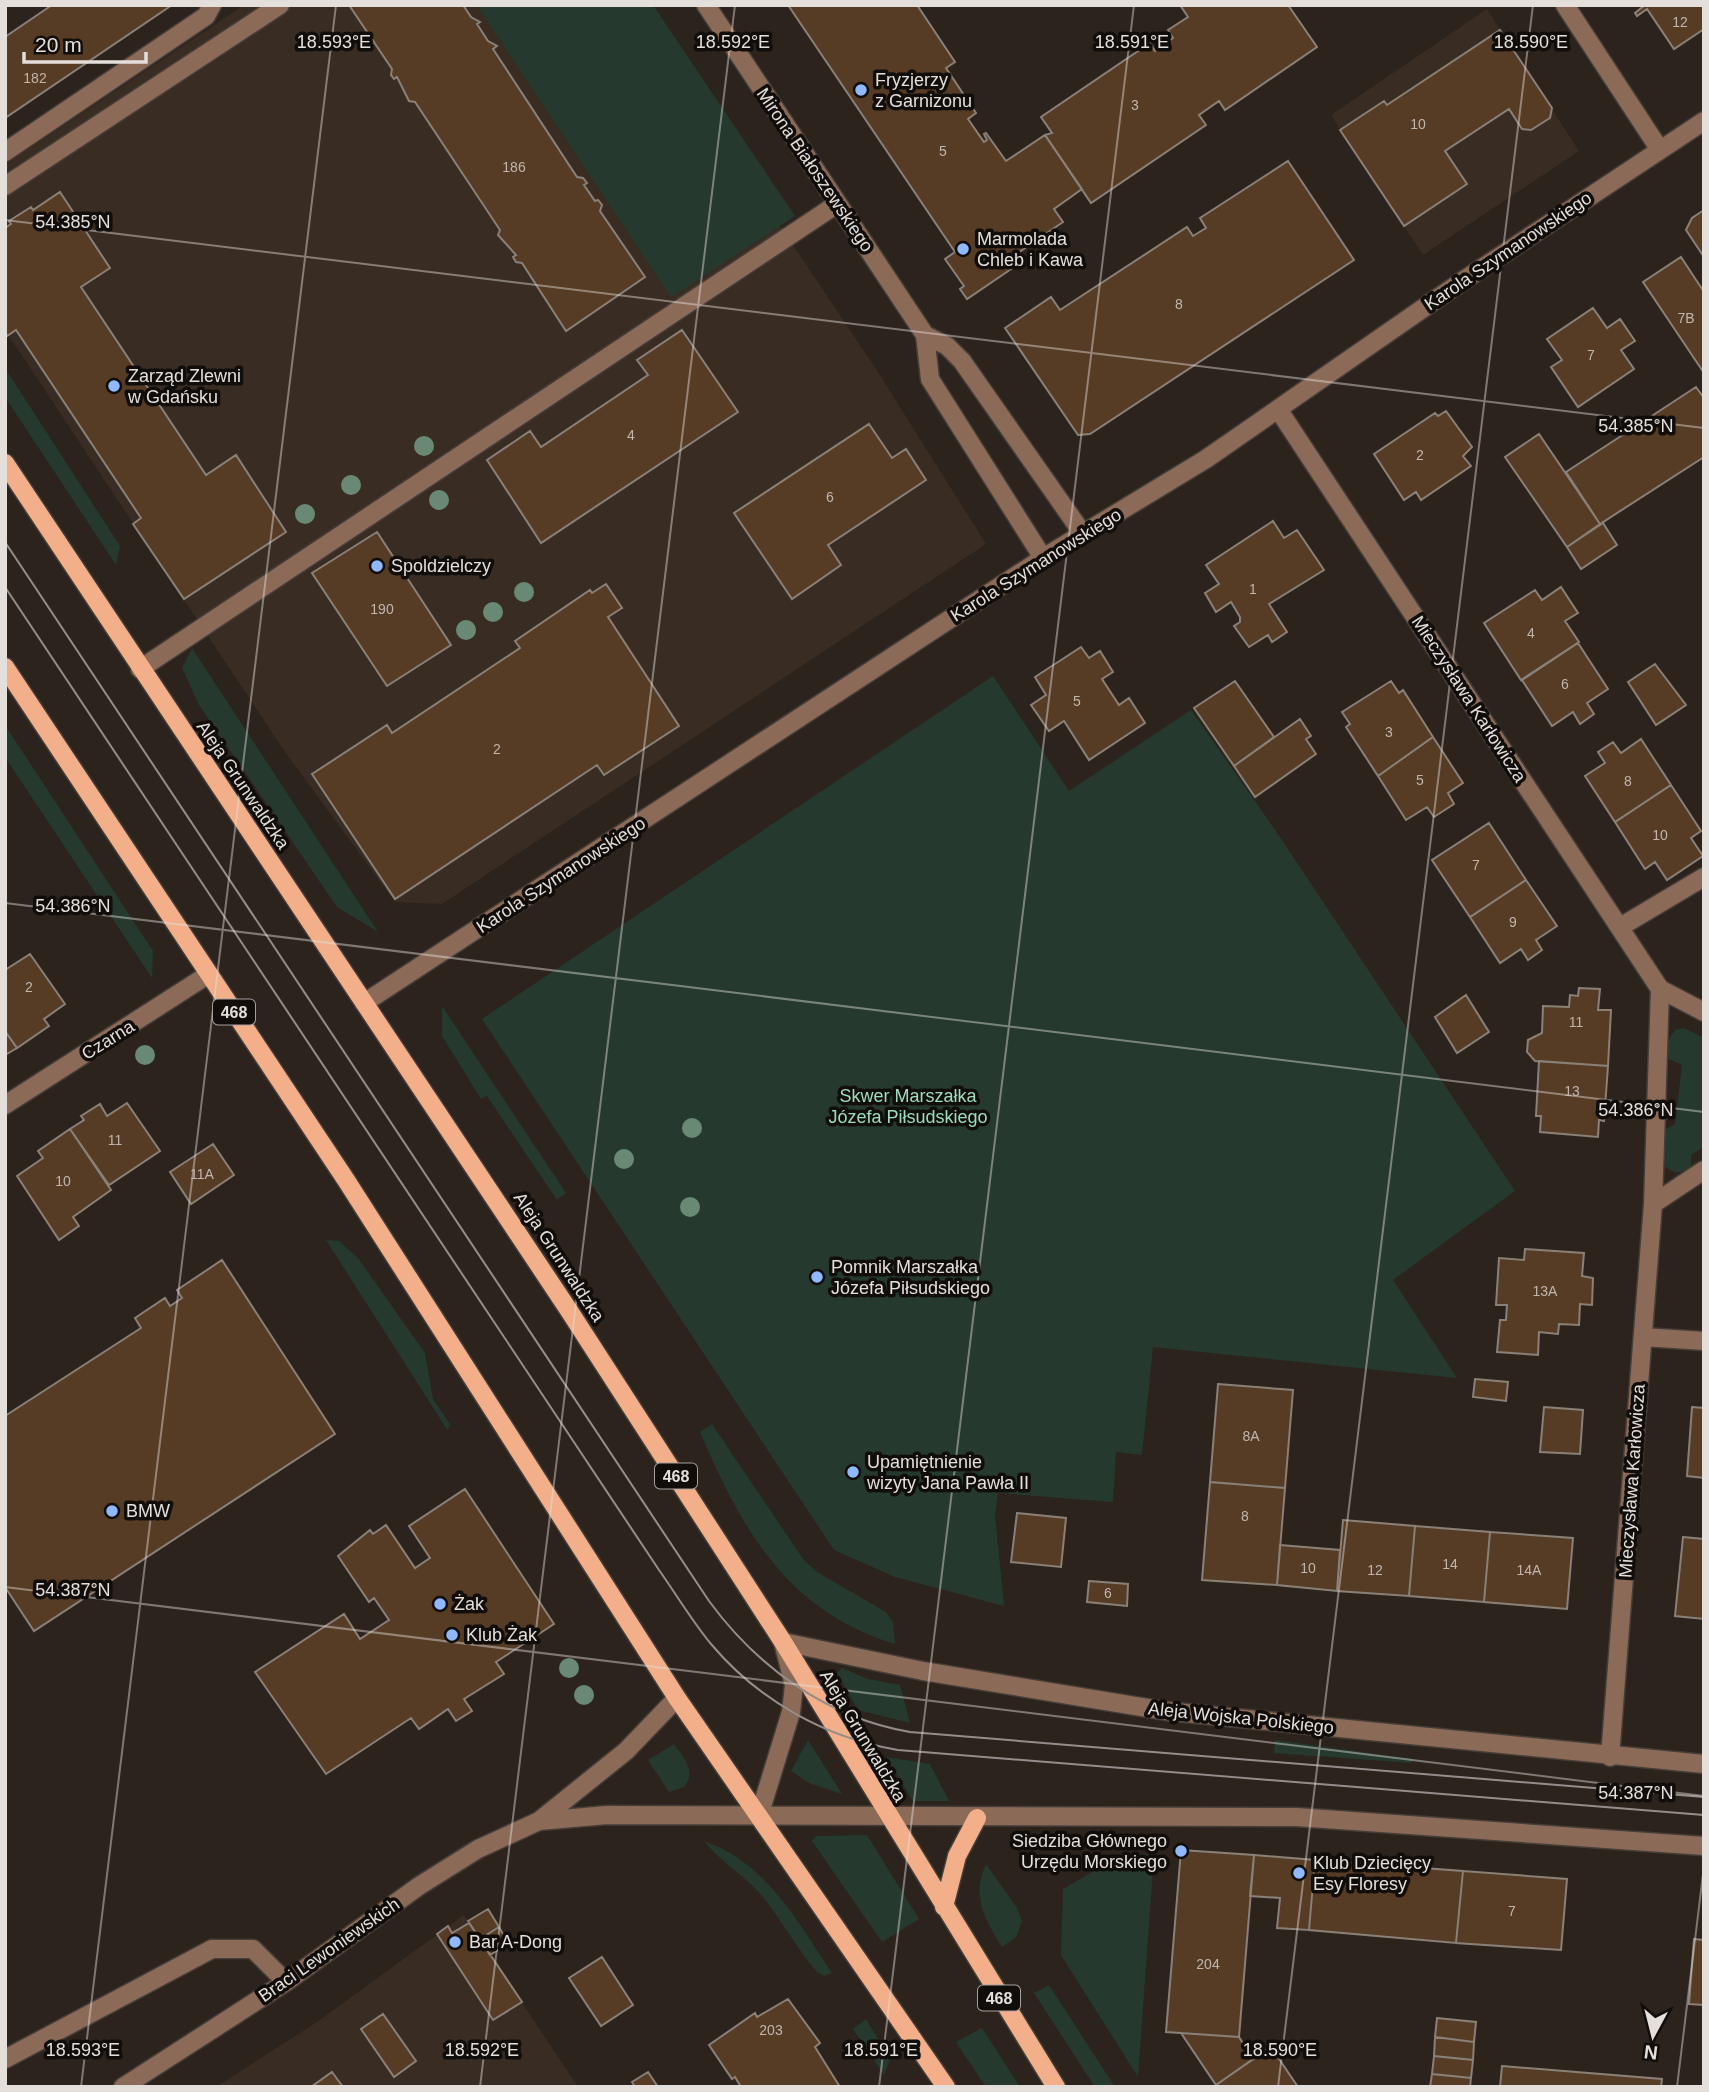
<svg xmlns="http://www.w3.org/2000/svg" width="1709" height="2092" viewBox="0 0 1709 2092" font-family="Arial,sans-serif">
<rect width="100%" height="100%" fill="#2c231d"/>
<path fill="#392d23" d="M244,5H632L876,369L986,544L442,904L395,902L285,752L5,330V165Z
M1487,9L1579,151L1423,255L1331,115Z
M464,1915L578,2087H216L317,2022Z"/>
<path fill="#25392f" d="M477,5H653L795,216L671,297Z
M5,368L120,546L116,565L5,397Z
M192,648L378,932L337,907L199,705L182,668Z
M993,676L1069,791L1191,710L1280,837L1515,1191L1393,1280L1457,1378L1153,1347L1142,1455L1116,1452L1113,1502L998,1493L995,1515L1004,1606L895,1577L834,1550L482,1019Z
M5,725L153,951L152,978L5,757Z
M442,1006L566,1193L557,1200L487,1096L481,1099L442,1036Z
M1684,1028L1704,1038V1147L1691,1155V1169L1676,1173L1665,1167L1664,1130L1675,1124L1682,1065L1667,1058L1668,1041L1675,1030Z
M326,1240L339,1241L358,1258L425,1353L433,1399L450,1424L448,1431Z
M712,1424L803,1559L817,1572L886,1612L893,1622L895,1644C787,1611 742,1530 700,1432Z
M842,1668L868,1679L900,1685L910,1723L858,1710L837,1673Z
M808,1740L842,1794L809,1783L791,1771Z
M1275,1740L1413,1759L1412,1763L1274,1753Z
M674,1744C683,1757 697,1771 684,1787L669,1792L648,1760Z
M886,1757L930,1764L949,1801H913Z
M867,1835L919,1919L882,1942L812,1841L816,1836Z
M704,1841C767,1863 797,1921 832,1973L824,1976L817,1972C797,1949 782,1921 763,1897C745,1875 722,1864 704,1841Z
M1140,1854L1154,1855L1138,2077L1061,1955L1063,1889L1099,1868L1100,1871L1128,1863Z
M986,1864L1017,1908L1022,1921L1016,1937L1002,1947C985,1920 971,1896 986,1864Z
M1049,1985L1115,2087H1095L1034,1993Z
M866,2019L890,2059L884,2075L853,2029Z
M982,2028L1020,2087H986L956,2042Z"/>
<path fill="#563b25" stroke="#898078" stroke-width="2" d="M52,5H172L5,118V37Z
M349,5H463L471,17L480,22L477,24L488,41L497,46L493,49L577,177L583,178L587,183L584,185L595,201L598,200L602,205L600,211L645,277L566,331L522,263L516,262L513,257L516,255L498,235L500,230L415,102L409,101L397,77L394,79L391,75L392,69Z
M788,5H917L955,62L946,68L976,113L968,119L984,142L987,140L984,134L986,133L1006,161L1045,135L1082,189L1054,209L1063,222L1015,255L1020,263L967,299L960,289L964,286L945,259L955,252Z
M1180,5H1288L1317,47L1225,110L1219,101L1199,115L1206,125L1091,203L1045,135L1052,133L1041,117L1150,43L1155,51L1173,38L1168,30L1188,17Z
M1645,5H1704V29L1674,49L1647,9L1637,16L1635,13Z
M1500,30L1552,108L1550,118L1531,130L1522,129L1509,109L1445,151L1467,184L1404,226L1340,130L1384,101L1387,105Z
M1288,161L1354,260L1090,434L1078,435L1005,328L1051,297L1060,310L1187,227L1193,236L1206,228L1200,218Z
M60,192L110,268L81,287L206,475L236,455L286,532L184,599L133,524L141,518L16,330L7,336L5,332V228L11,224L9,221L31,207L33,210Z
M1704,210V257L1686,230L1692,218Z
M1681,257L1704,292V373L1643,282Z
M1593,308L1607,328L1620,319L1635,341L1621,350L1634,369L1578,407L1551,367L1562,360L1547,339Z
M682,330L738,412L541,543L487,460L530,431L541,447L648,375L637,360Z
M1696,387L1704,398V457L1600,524L1566,472Z
M1446,411L1472,447L1463,456L1471,466L1421,500L1416,492L1404,500L1374,454L1435,413L1438,416Z
M869,424L892,458L906,449L926,480L828,545L841,565L792,599L734,513Z
M1539,434L1600,524L1567,547L1505,457Z
M1273,521L1284,538L1297,530L1324,570L1269,604L1287,632L1272,642L1268,635L1249,647L1234,626L1240,622V617L1231,602L1216,612L1205,593L1219,584L1206,565Z
M1603,523L1617,545L1581,569L1567,547Z
M377,532L451,645L387,686L312,573Z
M606,584L622,608L608,617L679,726L604,775L597,765L395,899L312,774L387,725L392,733L520,648L515,641L590,590L592,593Z
M1561,587L1578,613L1565,621L1579,642L1521,680L1484,623L1535,590L1542,600Z
M1578,643L1608,689L1587,703L1594,714L1580,724L1573,712L1552,726L1522,680Z
M1081,647L1089,658L1100,651L1113,672L1102,679L1119,705L1129,698L1145,723L1089,760L1064,721L1049,731L1031,705L1046,695L1035,677Z
M1655,664L1686,705L1656,725L1628,682Z
M1235,681L1274,737L1234,766L1194,708Z
M1391,681L1399,693L1403,690L1433,737L1378,776L1346,727L1350,724L1342,712Z
M1300,719L1311,736L1306,739L1316,754L1255,797L1234,766Z
M1433,737L1463,783L1448,793L1454,804L1434,817L1427,807L1406,820L1378,776Z
M1641,739L1671,785L1615,822L1585,776L1605,763L1598,752L1613,742L1621,753Z
M1671,785L1701,831L1691,838L1703,856L1667,880L1655,862L1645,869L1615,822Z
M1489,823L1526,880L1470,917L1432,860Z
M1526,880L1557,926L1536,940L1542,950L1528,960L1521,949L1500,963L1470,917Z
M30,954L65,1004L44,1019L49,1026L17,1048L5,1031V970Z
M1579,988L1600,989L1598,1010H1611L1608,1066L1535,1061L1527,1052L1528,1040L1542,1033L1543,1006L1569,1007L1570,995L1578,996Z
M1466,995L1489,1032L1457,1053L1435,1017Z
M5,1031L17,1048L5,1055Z
M1539,1061L1608,1066L1604,1121L1599,1120L1598,1137L1540,1132L1541,1116H1536Z
M127,1103L160,1151L109,1185L70,1129L84,1120L81,1116L100,1104L107,1116Z
M70,1129L111,1190L73,1217L79,1226L59,1240L17,1176L43,1158L38,1151Z
M213,1144L234,1175L191,1204L170,1172Z
M1525,1249L1584,1253L1582,1276L1593,1278L1592,1305L1580,1304L1579,1325L1559,1324L1558,1334L1539,1332L1538,1355L1497,1352L1500,1320H1506L1507,1305H1496L1499,1258L1524,1260Z
M222,1260L335,1434L34,1631L5,1587V1416L141,1328L135,1318L165,1298L170,1306L182,1298L177,1290Z
M1475,1379L1508,1382L1506,1401L1473,1397Z
M1218,1384L1293,1390L1285,1488L1210,1482Z
M1544,1407L1583,1410L1580,1454L1540,1452Z
M1692,1407L1704,1408V1478L1687,1476Z
M1210,1482L1285,1488L1277,1585L1202,1580Z
M465,1489L554,1624L496,1662L504,1674L464,1699L472,1711L456,1721L448,1709L419,1729L411,1718L326,1774L255,1672L344,1614L360,1639L389,1620L374,1598L369,1602L338,1556L370,1530L373,1534L386,1525L415,1568L430,1558L409,1526Z
M1017,1513L1066,1518L1061,1567L1011,1562Z
M1343,1520L1415,1526L1409,1596L1337,1591Z
M1415,1526L1490,1532L1484,1602L1409,1596Z
M1490,1532L1573,1538L1567,1609L1484,1602Z
M1683,1537L1704,1539V1619L1675,1616Z
M1280,1545L1340,1550L1337,1591L1277,1585Z
M1089,1581L1128,1584L1127,1606L1087,1602Z
M1181,1850L1254,1855L1239,2037L1166,2032Z
M1254,1855L1315,1860L1309,1930L1277,1928L1280,1898L1250,1896Z
M1315,1860L1463,1871L1456,1943L1309,1930Z
M1463,1871L1567,1879L1561,1950L1456,1943Z
M488,1909L499,1927L480,1939L468,1921Z
M469,1923L522,2002L493,2020L437,1934L448,1926L452,1933Z
M499,1927L508,1943L490,1955L480,1939Z
M1694,1939L1704,1940V2005L1689,2004Z
M602,1957L633,2005L601,2026L569,1978Z
M788,1999L820,2043L815,2047L840,2087H741L735,2077L732,2079L709,2045L755,2013L757,2017Z
M383,2014L416,2061L394,2077L361,2029Z
M1437,2018L1476,2022L1474,2042L1435,2037Z
M1181,2033L1239,2037L1253,2059L1216,2085Z
M1435,2037L1474,2042L1473,2060L1434,2056Z
M1271,2047L1298,2087H1217L1216,2085Z
M1434,2056L1473,2060L1471,2078L1432,2074Z
M1502,2066L1662,2079L1661,2087H1500Z
M332,2072L343,2087H311Z
M648,2072L658,2087H635L632,2082Z
M1432,2074L1471,2078L1470,2087H1430Z"/>
<g fill="none" stroke-linecap="round" stroke-linejoin="round">
<defs>
<path id="minor" d="M706,5L925,335L947,346L962,361L1083,534
M1565,5L1660,150
M5,152L206,16L212,5
M5,186L280,5
M925,335L930,379L1043,558
M1278,409L1660,989L1704,1012
M140,669L837,204
M1620,927L1704,877
M364,1003L1043,558L1206,459L1461,282L1704,121
M5,1105L209,974
M1653,1204L1704,1170
M1643,1337L1704,1341
M1610,1757L1653,1204L1660,989
M759,1816L791,1712L794,1685L783,1642L923,1671L1166,1711L1704,1764
M539,1821L607,1815L1296,1817L1704,1846
M5,2059L212,1949H253L286,1982
M123,2087L286,1982L419,1886L478,1849L539,1821L626,1751L677,1698"/>
<path id="major" d="M5,463L568,1309L783,1642L1056,2087
M5,667L346,1180L677,1698L946,2087
M944,1907L957,1856L977,1818"/>
</defs>
<use href="#minor" stroke="#463d38" stroke-width="21"/>
<use href="#major" stroke="#463d38" stroke-width="21"/>
<use href="#minor" stroke="#8b6a58" stroke-width="18"/>
<use href="#major" stroke="#f2af89" stroke-width="18"/>
<path stroke="#948d89" stroke-width="2" d="M5,542L709,1601C758,1668 828,1718 910,1732L1704,1797
M5,587L659,1570C676,1594 692,1621 711,1644C759,1701 826,1738 898,1750L1704,1815"/>
</g>
<g fill="#6a8974">
<circle cx="424" cy="446" r="10"/>
<circle cx="351" cy="485" r="10"/>
<circle cx="439" cy="500" r="10"/>
<circle cx="305" cy="514" r="10"/>
<circle cx="524" cy="592" r="10"/>
<circle cx="493" cy="612" r="10"/>
<circle cx="466" cy="630" r="10"/>
<circle cx="145" cy="1055" r="10"/>
<circle cx="692" cy="1128" r="10"/>
<circle cx="624" cy="1159" r="10"/>
<circle cx="690" cy="1207" r="10"/>
<circle cx="569" cy="1668" r="10"/>
<circle cx="584" cy="1695" r="10"/>
</g>
<path fill="none" stroke="#e4dfdb" stroke-width="2" stroke-opacity="0.45" d="M5,220L1704,428M5,903L1704,1112M5,1587L1704,1796M81,2087L336,5M480,2087L735,5M879,2087L1134,5M1278,2087L1533,5M1677,2087L1704,1866"/>
<g fill="#8fb8fd" stroke="#110d0b" stroke-width="2.5">
<circle cx="861" cy="90" r="7"/>
<circle cx="963" cy="249" r="7"/>
<circle cx="114" cy="386" r="7"/>
<circle cx="377" cy="566" r="7"/>
<circle cx="817" cy="1277" r="7"/>
<circle cx="853" cy="1472" r="7"/>
<circle cx="112" cy="1511" r="7"/>
<circle cx="440" cy="1604" r="7"/>
<circle cx="452" cy="1635" r="7"/>
<circle cx="1181" cy="1851" r="7"/>
<circle cx="1299" cy="1873" r="7"/>
<circle cx="455" cy="1942" r="7"/>
</g>
<g text-anchor="middle" stroke-width="7" stroke-linejoin="round" paint-order="stroke">
<g font-size="14" fill="#c0b6ae">
<text x="1680" y="27">12</text>
<text x="35" y="83">182</text>
<text x="1135" y="110">3</text>
<text x="1418" y="129">10</text>
<text x="943" y="156">5</text>
<text x="514" y="172">186</text>
<text x="1179" y="309">8</text>
<text x="1686" y="323">7B</text>
<text x="1591" y="360">7</text>
<text x="631" y="440">4</text>
<text x="1420" y="460">2</text>
<text x="830" y="502">6</text>
<text x="1253" y="594">1</text>
<text x="382" y="614">190</text>
<text x="1531" y="638">4</text>
<text x="1565" y="689">6</text>
<text x="1077" y="706">5</text>
<text x="1389" y="737">3</text>
<text x="497" y="754">2</text>
<text x="1420" y="785">5</text>
<text x="1628" y="786">8</text>
<text x="1660" y="840">10</text>
<text x="1476" y="870">7</text>
<text x="1513" y="927">9</text>
<text x="29" y="992">2</text>
<text x="1576" y="1027">11</text>
<text x="1572" y="1096">13</text>
<text x="115" y="1145">11</text>
<text x="202" y="1179">11A</text>
<text x="63" y="1186">10</text>
<text x="1545" y="1296">13A</text>
<text x="1251" y="1441">8A</text>
<text x="1245" y="1521">8</text>
<text x="1450" y="1569">14</text>
<text x="1308" y="1573">10</text>
<text x="1375" y="1575">12</text>
<text x="1529" y="1575">14A</text>
<text x="1108" y="1598">6</text>
<text x="1512" y="1916">7</text>
<text x="1208" y="1969">204</text>
<text x="771" y="2035">203</text>
</g>
<g fill="#110d0b" stroke="#a5a09d" stroke-width="2">
<rect x="213" y="999.5" width="42" height="25" rx="5"/>
<rect x="655" y="1463.5" width="42" height="25" rx="5"/>
<rect x="978" y="1985.5" width="42" height="25" rx="5"/>
</g>
<g font-size="16" font-weight="bold" fill="#e4dfdb">
<text x="234" y="1018">468</text>
<text x="676" y="1482">468</text>
<text x="999" y="2004">468</text>
</g>
<g font-size="18" fill="#e4dfdb" stroke="#110d0b" text-anchor="start">
<text x="875" y="86">Fryzjerzy<tspan x="875" dy="21">z Garnizonu</tspan></text>
<text x="977" y="245">Marmolada<tspan x="977" dy="21">Chleb i Kawa</tspan></text>
<text x="128" y="382">Zarząd Zlewni<tspan x="128" dy="21">w Gdańsku</tspan></text>
<text x="391" y="572">Spoldzielczy</text>
<text x="831" y="1273">Pomnik Marszałka<tspan x="831" dy="21">Józefa Piłsudskiego</tspan></text>
<text x="867" y="1468">Upamiętnienie<tspan x="867" dy="21">wizyty Jana Pawła II</tspan></text>
<text x="126" y="1517">BMW</text>
<text x="454" y="1610">Żak</text>
<text x="466" y="1641">Klub Żak</text>
<text x="1167" y="1847" text-anchor="end">Siedziba Głównego<tspan x="1167" dy="21">Urzędu Morskiego</tspan></text>
<text x="1313" y="1869">Klub Dziecięcy<tspan x="1313" dy="21">Esy Floresy</tspan></text>
<text x="469" y="1948">Bar A-Dong</text>
</g>
<g font-size="18" fill="#e4dfdb" stroke="#110d0b">
<text transform="translate(815 170) rotate(56)" y="6">Mirona Białoszewskiego</text>
<text transform="translate(1508 251) rotate(-34)" y="6">Karola Szymanowskiego</text>
<text transform="translate(1036 565) rotate(-32)" y="6">Karola Szymanowskiego</text>
<text transform="translate(1469 699) rotate(57)" y="6">Mieczysława Karłowicza</text>
<text transform="translate(243 785) rotate(56)" y="6">Aleja Grunwaldzka</text>
<text transform="translate(561 875) rotate(-33)" y="6">Karola Szymanowskiego</text>
<text transform="translate(108 1040) rotate(-32)" y="6">Czarna</text>
<text transform="translate(559 1257) rotate(57)" y="6">Aleja Grunwaldzka</text>
<text transform="translate(1632 1481) rotate(-86)" y="6">Mieczysława Karłowicza</text>
<text transform="translate(1241 1718) rotate(6)" y="6">Aleja Wojska Polskiego</text>
<text transform="translate(863 1736) rotate(59)" y="6">Aleja Grunwaldzka</text>
<text transform="translate(329 1950) rotate(-35)" y="6">Braci Lewoniewskich</text>
</g>
<g font-size="18" fill="#9cddbc" stroke="#110d0b">
<text x="908" y="1102">Skwer Marszałka<tspan x="908" dy="21">Józefa Piłsudskiego</tspan></text>
</g>
</g>
<g font-size="18" text-anchor="middle" fill="#e4dfdb" stroke="#110d0b" stroke-width="7" stroke-linejoin="round" paint-order="stroke">
<text x="334" y="48">18.593°E</text>
<text x="733" y="48">18.592°E</text>
<text x="1132" y="48">18.591°E</text>
<text x="1531" y="48">18.590°E</text>
<text x="73" y="228">54.385°N</text>
<text x="1636" y="432">54.385°N</text>
<text x="73" y="912">54.386°N</text>
<text x="1636" y="1116">54.386°N</text>
<text x="73" y="1596">54.387°N</text>
<text x="1636" y="1799">54.387°N</text>
<text x="83" y="2056">18.593°E</text>
<text x="482" y="2056">18.592°E</text>
<text x="881" y="2056">18.591°E</text>
<text x="1280" y="2056">18.590°E</text>
</g>
<rect width="1709" height="2092" fill="none" stroke="#e4dfdb" stroke-width="14"/>
<g transform="translate(1653 2036) rotate(187)" stroke="#110d0b" stroke-width="5" paint-order="stroke">
<path d="M0-5L12 26L0 18L-12 26Z" fill="#e4dfdb"/>
<text y="-10" font-size="19" font-weight="bold" text-anchor="middle" fill="#e4dfdb">N</text>
</g>
<path d="M24 52v10h122v-10" fill="none" stroke="#e4dfdb" stroke-width="3.5"/>
<text x="35" y="52" font-size="21" fill="#e4dfdb" stroke="#110d0b" stroke-width="5" paint-order="stroke">20 m</text>
</svg>
